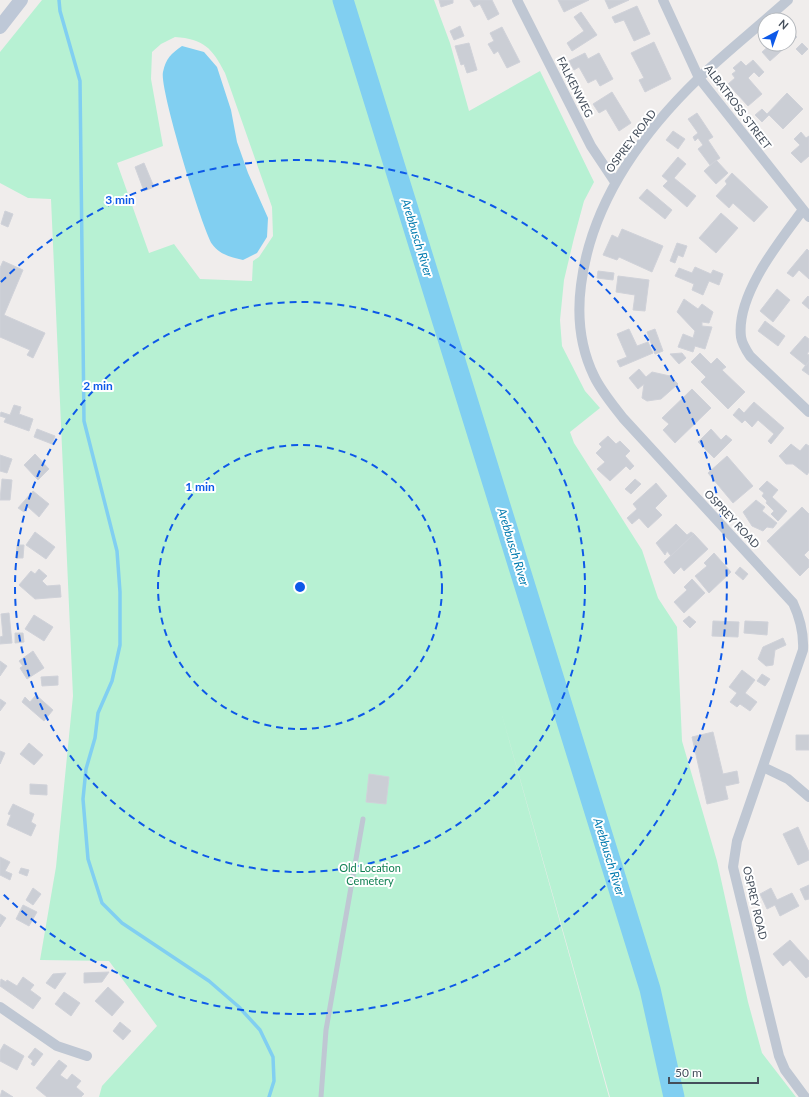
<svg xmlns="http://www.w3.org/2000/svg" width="809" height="1097" viewBox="0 0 809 1097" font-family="Lato,sans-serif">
<rect width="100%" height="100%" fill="#f0edec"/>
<path fill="#b7f1d3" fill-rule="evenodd" d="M42,0H434L450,43L469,111L540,71L594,182L584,201L574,238L564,280L560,320L562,346L585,391L600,408L570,432L574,443L642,550L658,598L677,627L682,741L717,861L748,1002L762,1053L796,1097H610L498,701L609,1097H99L102,1086L157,1026L109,961L40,960L56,867L73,696L51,199L28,198L0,183V52ZM175,37C204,39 212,48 225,73L272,207L273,236L259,257L253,261L252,281L200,279L174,244L149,253L117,163L163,146L151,79L152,52L161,44Z"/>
<path fill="#81cff1" d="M182,46L204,52L217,67L231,110L237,142L248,173L268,218L267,237L257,253L243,260C231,257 220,255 212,244C202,228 159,88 163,72C166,58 171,54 182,46Z"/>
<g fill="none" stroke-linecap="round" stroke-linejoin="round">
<path stroke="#81cff1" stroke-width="3.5" d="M59,0L60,11L80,81L84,421L117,551L120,592V645L112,681L98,713L95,738L86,769L83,799L88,859L102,903L122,923L209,981L239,1007L260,1030L273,1057L274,1081L269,1097"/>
<path stroke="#81cff1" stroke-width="21" d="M343,0L650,989L674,1097"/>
</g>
<path fill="#cbced5" stroke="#d0d2d9" d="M439,0H453V3L441,7Z
M470,0H492L499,14L488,20L480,4L474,7Z
M558,0H589L564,12Z
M605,0H629L609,9Z
M637,6L650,34L634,41L624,20L615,23L612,17Z
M581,12L597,35L572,51L567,43L584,31L574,17Z
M460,26L464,36L454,40L450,31Z
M502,27L520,62L507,68L498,51L494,54L488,44L494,41L490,33Z
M789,29L797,37L770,61L762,52L771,44H789Z
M654,42L671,79L645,92L639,80L644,78L631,53Z
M469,43L477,70L467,73L464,64L461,65L455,46Z
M802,43L808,49L802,55L796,49Z
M585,53L588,59L599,53L613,79L600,86L596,79L588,83L579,67L574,70L569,61Z
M753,60L764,72L759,77L754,72L748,78L762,94L748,106L728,84L735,78L732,74L736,71L733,68L741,61L746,66Z
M612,92L631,123L619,131L606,109L599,113L593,104Z
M787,93L803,109L783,129L769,115L762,122L755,115L762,109L767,114Z
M697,113L713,137L708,140L720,158L710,165L698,149L703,145L698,138L695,141L693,137L698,133L688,119Z
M673,131L685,139L678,149L666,140Z
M801,132L806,138L809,136V156L801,163L791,153L800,145L794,139Z
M678,157L686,164L674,178L696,196L687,207L663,186L668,181L662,176Z
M716,160L728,173L716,184L704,171Z
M144,163L154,187L144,191L135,167Z
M732,173L768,207L754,222L733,203L729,208L716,196L727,184L725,181Z
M647,189L672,210L665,219L639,198Z
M5,211L13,214L8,227L1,224Z
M721,213L738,228L716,253L699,238Z
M622,229L663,246L652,272L619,257L617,260L603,255L612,235L618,238Z
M677,243L687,246L683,257L678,255L675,263L670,261Z
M807,249L809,251V279L799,270L793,277L787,273Z
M3,261L23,270L4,315L45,333L33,358L27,355L30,350L0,337V268Z
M695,267L711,274L713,270L723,274L719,285L709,281L703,295L692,290L694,284L675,276L679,268L692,273Z
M598,271L614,273L613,280L597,278Z
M618,276L649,280L645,311L633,310L635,295L616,292Z
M777,289L790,300L773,322L760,311Z
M808,296L809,297V309L802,303Z
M684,299L698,309L702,304L713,312L709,323L702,322V326L712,327L705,349L695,346L693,352L678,347L683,334L693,338L695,331L677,312Z
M765,321L785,336L778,346L758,331Z
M629,329L637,346L648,342L653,353L620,367L617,361L627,357L617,334Z
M655,329L663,351L655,354L647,332Z
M805,336L809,339V351L807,354L809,355V361L806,366L790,353Z
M682,353L686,358L679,364L670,354Z
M700,353L711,364L717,358L726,367L722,370L745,392L728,409L701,382L706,377L691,362Z
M809,361V375L802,370Z
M639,369L646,377L652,372L670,376L678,384L661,399L647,401L642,398L644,384L638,389L629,378Z
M692,389L711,408L675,443L663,430L669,424L662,418Z
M754,402L784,428L771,444L768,441L774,434L758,420L752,427L745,420L742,423L733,415L739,408L744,413Z
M14,405L21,407L19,414L33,419L29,431L4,422L6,418L0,416L1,412L10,415Z
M37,429L55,436L52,444L34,437Z
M711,429L721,440L726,435L732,440L714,458L698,442Z
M608,436L616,444L620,441L630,451L625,456L634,466L630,470L626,466L610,481L597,469L605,462L596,453L602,447L599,444Z
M791,444L800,451L806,444L809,446V472L807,475L793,464H786L779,456Z
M35,454L49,469L38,480L24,465Z
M0,455L12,459L7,473L0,471Z
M727,456L753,486L733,503L708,473Z
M2,479L12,480L10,500H0Z
M635,479L641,484L631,494L625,489Z
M767,481L778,490L772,497L787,511L778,521L771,514L774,511L766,503L767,501L762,496L764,493L759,489Z
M656,483L667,496L655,508L662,515L648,528L639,518L632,524L627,518L637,509L633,504Z
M33,491L49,504L39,517L28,507L24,512L18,508Z
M756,500L765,507L762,511L777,523L773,528L767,527L763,531L752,526L743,512Z
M802,507L809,514V550L804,555L809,560V567L800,576L767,541Z
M676,524L687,535L691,532L694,534L671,556L667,551L665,555L656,543Z
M35,532L55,547L46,559L26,545Z
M694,534L708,549L684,571L681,567L674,574L664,562Z
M17,545H24L23,558H16Z
M714,553L731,572L709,593L695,576L707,566L704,563Z
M740,567L748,574L743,580L735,573Z
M39,569L47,576L42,581L47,586L60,585L61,597L35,599L19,585L31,571L35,574Z
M692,579L705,593L684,613L674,602L687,590L684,587Z
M9,613L12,643L0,644V637L3,636L1,614Z
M34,615L53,627L44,641L25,629Z
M689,616L696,622L690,628L683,621Z
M713,621L739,622L738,637L712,636Z
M745,621L768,622L767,635L744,633Z
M15,633H23L24,642L15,643Z
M783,638L786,645L775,650L773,665L766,666L758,659L763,647Z
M33,651L44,668L27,679L20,668L23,666L19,661Z
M0,661L7,666L0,676Z
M742,670L755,680L745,693L757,702L750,711L740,704L737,707L730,702L737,693L729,687Z
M762,674L770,679L765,686L757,681Z
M58,676V685L42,686L41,677Z
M36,695L53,710L44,721L22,702L25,697L30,702Z
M0,699L6,703L0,711Z
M713,732L723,774L737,771L739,783L725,786L728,799L707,804L692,737Z
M796,735H809V750H796Z
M29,743L43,755L34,765L20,754Z
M0,751L5,753L0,764Z
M369,774L389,777L386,804L366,802Z
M30,784L47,785V795L30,794Z
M13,804L34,814L31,822L36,825L31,836L7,825L11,815L8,814Z
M798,827L809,852V860L798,865L783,834Z
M0,857L10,862L5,871L12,874L10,880L0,875Z
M21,868L29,870L27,876L19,873Z
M809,885V899L805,900L800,889Z
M33,888L41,894L33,905L26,900Z
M771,888L777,900L792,893L799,906L780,916L775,905L767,909L760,894Z
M23,905L37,912L29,926L16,919Z
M0,914L6,918L0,927Z
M790,940L809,961V976L806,978L790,960L783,966L773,954Z
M109,972L102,982L84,983V973Z
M66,973L55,989L46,983L53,974Z
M23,977L34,985L30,990L41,998L33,1009L0,986L1,979L6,982L7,980L17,986Z
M108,987L124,1002L112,1016L95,1001Z
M64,992L80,1003L71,1016L55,1004Z
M120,1022L131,1031L123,1040L113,1031Z
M4,1044L24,1056L17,1070L0,1061V1051Z
M35,1048L43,1054L34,1066L31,1064L33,1061L28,1057Z
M59,1060L67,1066L60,1075L67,1080L72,1074L81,1081L76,1087L84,1094L81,1097H47L36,1088Z
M2,1090L13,1097H0Z"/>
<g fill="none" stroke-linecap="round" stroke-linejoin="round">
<path stroke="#bfc7d3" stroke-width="5" d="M321,1097L326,1030L363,819"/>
<path stroke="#bfc7d3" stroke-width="10" d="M517,0L591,146L615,182
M663,0L699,78L809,217
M765,20C743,39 720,58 699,78C642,133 591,204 581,285C577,316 580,347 594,376C601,391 613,405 623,418L793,603C800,618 804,633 803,650L737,841L733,867L779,1056L785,1070L805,1097
M765,20L788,0
M802,211C779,242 736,295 741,337C742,344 746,350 750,356L809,412
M763,767L788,779L809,797
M0,1007L57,1046L87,1056"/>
<path stroke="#bec8d7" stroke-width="14" d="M0,27L21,0"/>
</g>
<g fill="none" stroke="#0d59e8" stroke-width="2" stroke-dasharray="7 5">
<circle cx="300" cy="587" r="142"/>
<circle cx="300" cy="587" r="285"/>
<path d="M1 282A427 427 0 1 1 1 892"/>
</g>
<g text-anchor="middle" stroke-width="4" stroke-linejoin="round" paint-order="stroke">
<g font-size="11" fill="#444e5b" stroke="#fff">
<text transform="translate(575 87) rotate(63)" y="4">FALKENWEG</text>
<text transform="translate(738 107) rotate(53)" y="4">ALBATROSS STREET</text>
<text transform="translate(631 141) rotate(-53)" y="4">OSPREY ROAD</text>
<text transform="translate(732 519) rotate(47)" y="4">OSPREY ROAD</text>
<text transform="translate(755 903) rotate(77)" y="4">OSPREY ROAD</text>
</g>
<g font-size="11" fill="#118053" stroke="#fff">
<text x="370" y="872">Old Location<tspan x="370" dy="13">Cemetery</tspan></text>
</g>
<g font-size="12" font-style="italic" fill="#037baf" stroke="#fff">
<text transform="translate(417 238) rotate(73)" y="4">Arebbusch River</text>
<text transform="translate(513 547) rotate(73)" y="4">Arebbusch River</text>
<text transform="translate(609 857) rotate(73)" y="4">Arebbusch River</text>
</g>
</g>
<circle cx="300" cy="587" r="6" fill="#0d59e8" stroke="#fff" stroke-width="2"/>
<g font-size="12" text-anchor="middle" font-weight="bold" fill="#0d59e8" stroke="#fff" stroke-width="4" stroke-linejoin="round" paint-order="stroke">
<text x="120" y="204">3 min</text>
<text x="98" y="390">2 min</text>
<text x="200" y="491">1 min</text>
</g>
<g transform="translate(777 32) rotate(41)"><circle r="19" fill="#ffffff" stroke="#b4b8bd"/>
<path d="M0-3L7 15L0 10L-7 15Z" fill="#0d59e8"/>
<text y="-6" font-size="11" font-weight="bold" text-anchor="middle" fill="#444e5b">N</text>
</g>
<path d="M669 1077v6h89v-6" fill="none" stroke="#444e5b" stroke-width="2"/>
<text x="675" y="1077" font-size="12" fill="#444e5b" stroke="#ffffff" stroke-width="3" paint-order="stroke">50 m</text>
</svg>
